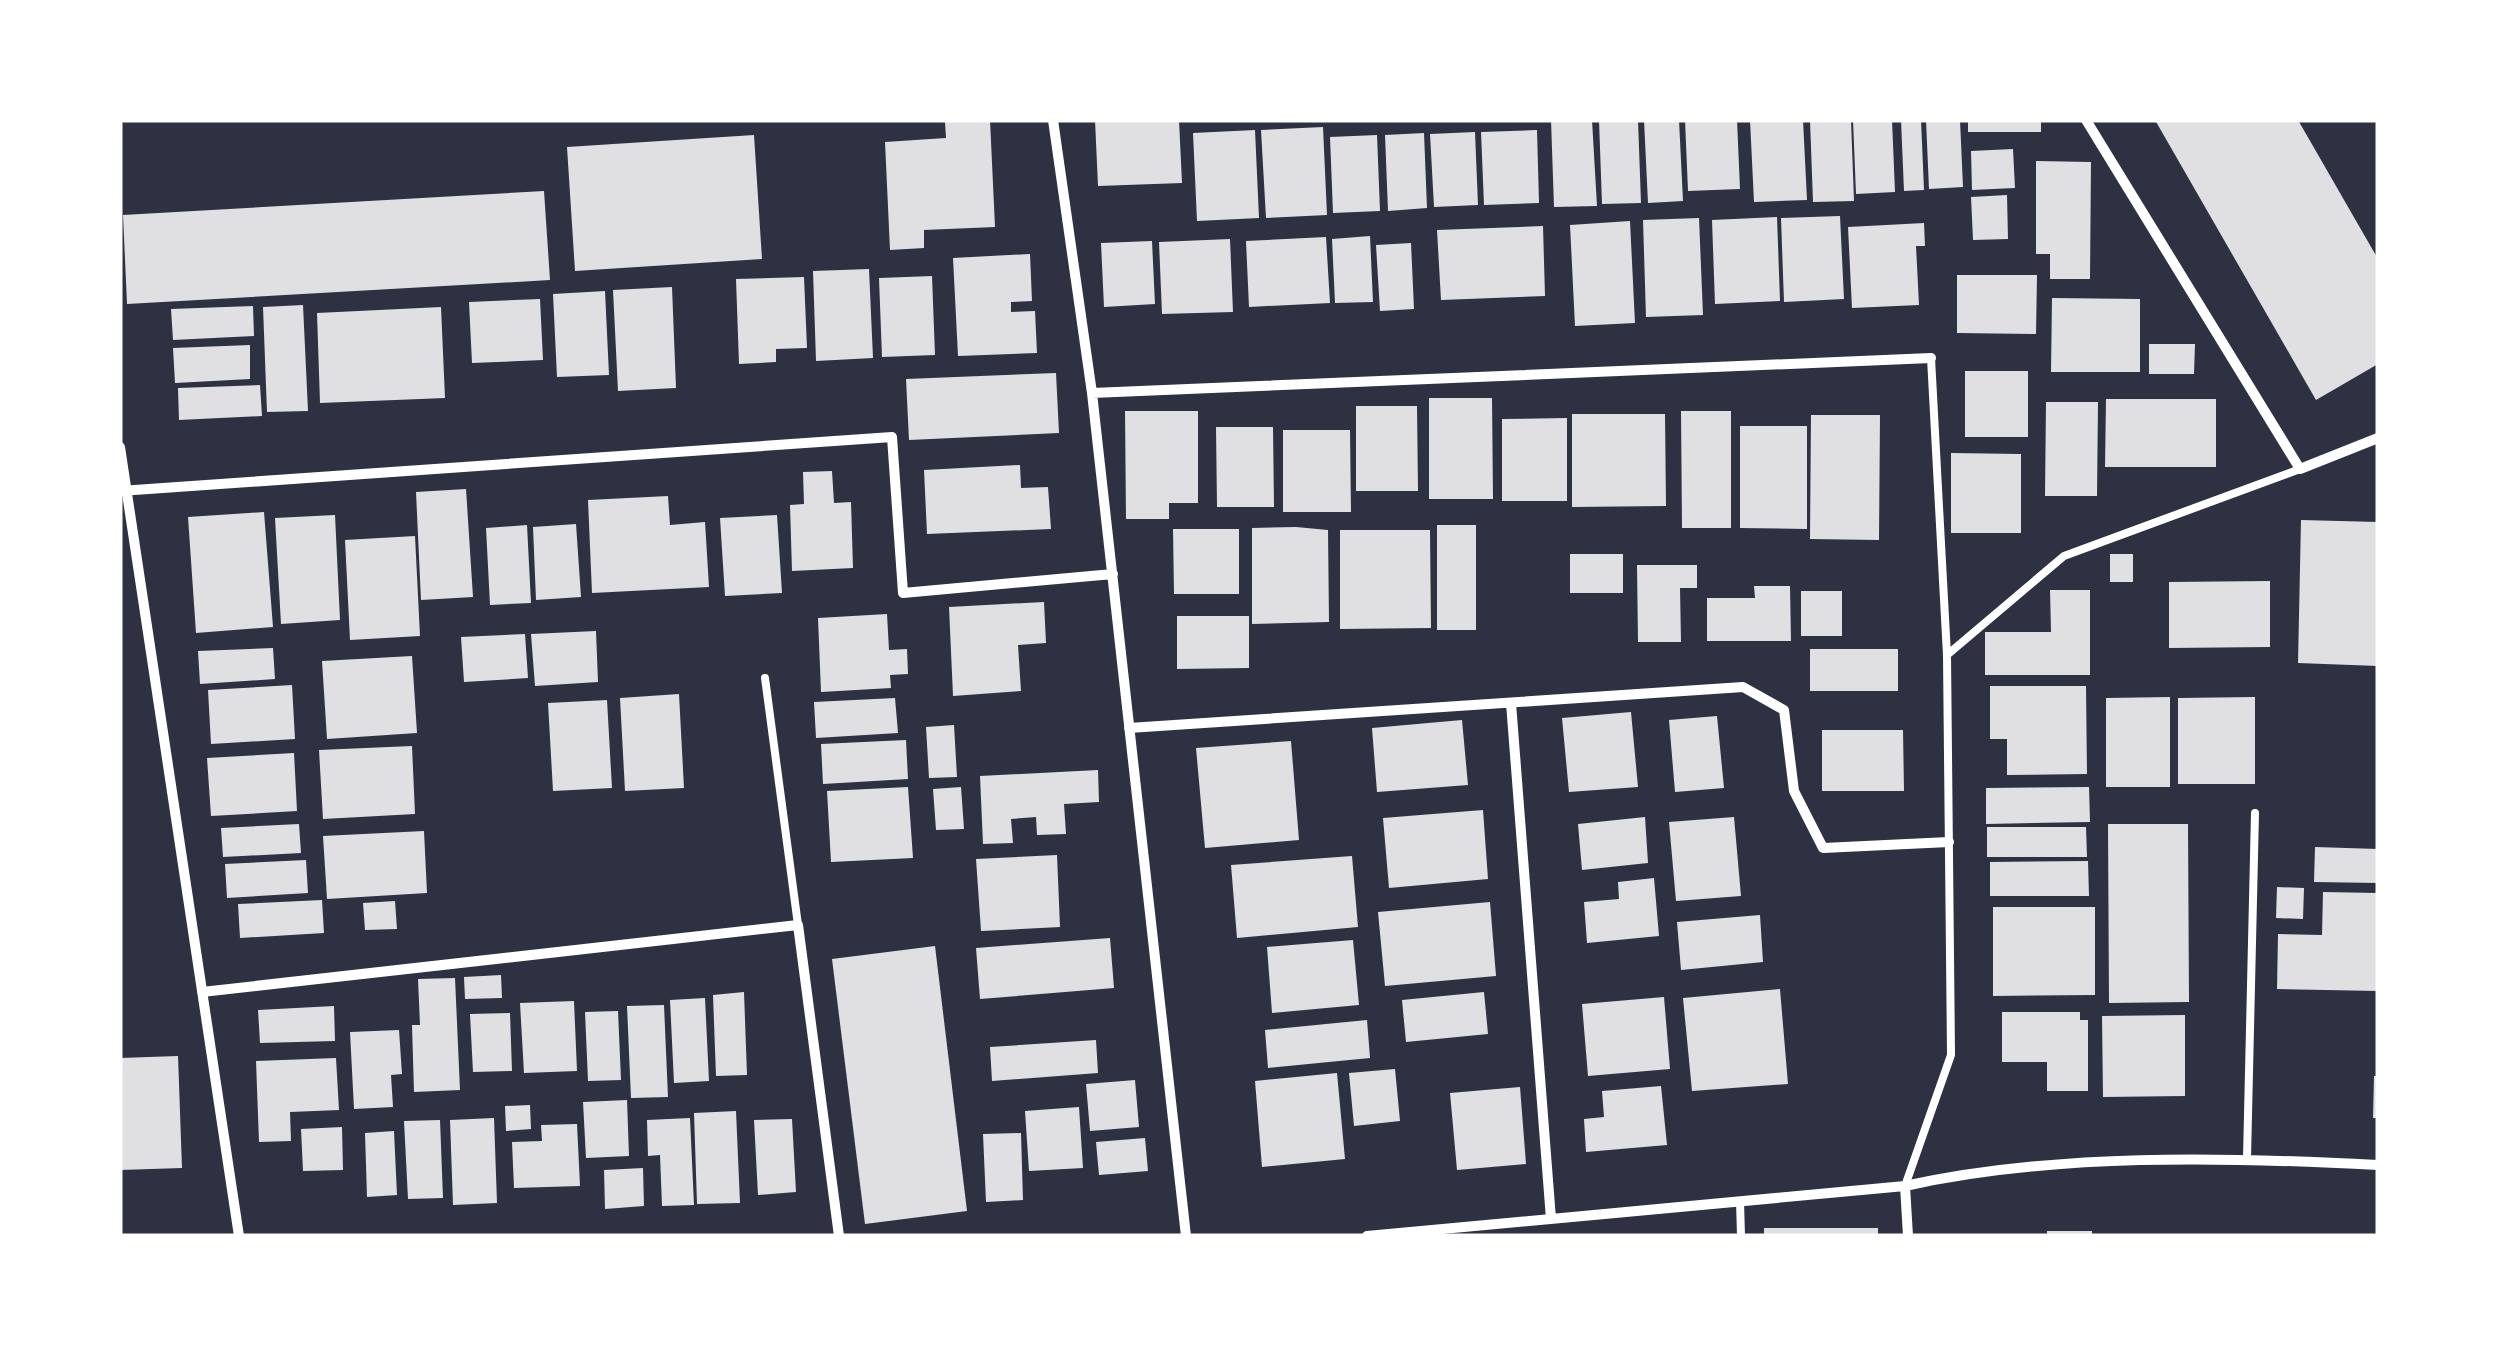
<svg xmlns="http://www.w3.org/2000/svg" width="2498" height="1356" viewBox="0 0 2498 1356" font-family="'Open Sans',sans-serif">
<rect width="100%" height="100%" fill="#2d3142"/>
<path fill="#e0e0e3" d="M990,120L995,227L924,230V248L890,250L885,142L946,138L945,122Z
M1095,120H1179L1182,183L1098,186Z
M1551,120H1592L1597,206L1554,207Z
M1599,120H1638L1641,203L1602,204Z
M1644,120H1679L1683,201L1648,203Z
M1685,120H1737L1740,189L1688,191Z
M1750,120H1803L1807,200L1754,202Z
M1810,120H1851L1854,201L1813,202Z
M1853,120H1892L1895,192L1856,194Z
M1901,120H1921L1924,190L1904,191Z
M1926,120H1960L1963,187L1929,189Z
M1968,120H2041V132H1968Z
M2155,120H2298L2378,259V364L2316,400Z
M1323,127L1327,215L1266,218L1261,130Z
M1255,130L1259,218L1197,221L1193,133Z
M1537,130L1539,203L1484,205L1481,132Z
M1475,132L1478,205L1434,207L1430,134Z
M1424,133L1427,208L1388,211L1385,135Z
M754,135L762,259L575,271L567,147Z
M1377,135L1380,211L1333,213L1330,137Z
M2013,149L2015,188L1972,190L1971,151Z
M2036,161L2091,162L2090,279H2050V254H2036Z
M544,191L550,280L127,304L123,215Z
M2007,195L2008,239L1973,240L1971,197Z
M1840,216L1844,299L1784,302L1781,218Z
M1777,217L1780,301L1715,304L1712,220Z
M1699,218L1703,315L1646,317L1643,220Z
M1630,221L1635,323L1575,326L1570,225Z
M1924,223L1925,246H1916L1919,305L1852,308L1848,227Z
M1543,226L1545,296L1441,300L1437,230Z
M1370,236L1373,302L1335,303L1332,239Z
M1326,237L1330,303L1249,307L1246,241Z
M1230,239L1233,312L1162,314L1159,242Z
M1152,241L1155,304L1104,307L1101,243Z
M1411,243L1414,309L1380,311L1376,245Z
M1030,254L1032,301L1011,302V312L1035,311L1037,353L958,356L953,258Z
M869,269L873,358L816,361L813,271Z
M1957,275H2037L2036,334L1957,333Z
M932,276L935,355L882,357L879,278Z
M804,277L807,348L776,349V362L739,364L736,279Z
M672,287L676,388L618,391L613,290Z
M605,291L609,375L557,377L553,294Z
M2052,298L2140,299V372H2051Z
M540,299L543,360L472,363L469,302Z
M303,305L308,411L267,412L263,307Z
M253,306L254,336L173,340L171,309Z
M441,307L445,398L320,403L317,313Z
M2149,344H2195L2194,374H2149Z
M250,345V379L175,383L173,348Z
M1965,371H2028V437H1965Z
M1056,373L1059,433L909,440L906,379Z
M260,385L262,416L179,420L178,388Z
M1429,398H1492L1493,499H1429Z
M2106,399H2216V467H2105Z
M2046,402H2098L2097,496H2045Z
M1356,406H1417L1418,491H1356Z
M1125,411H1198V503H1169V519H1126Z
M1681,411H1731V528H1682Z
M1572,414H1665L1666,506L1572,507Z
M1811,415H1880L1879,540L1810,539Z
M1567,418V501H1502V419Z
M1740,426H1807V529L1740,528Z
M1216,427H1273L1274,507H1217Z
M1283,430H1350L1351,512H1283Z
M1951,453L2021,454V533H1951Z
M1020,465L1021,488L1048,487L1051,529L927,534L924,470Z
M832,471L834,503L851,502L853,568L792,571L790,505L804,504L803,472Z
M466,489L473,597L421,600L416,492Z
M668,496L670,525L705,522L709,587L592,593L588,500Z
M264,512L273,627L196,633L188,517Z
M335,515L340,620L281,624L275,518Z
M777,515L782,593L725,596L720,518Z
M2301,520L2378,522V666L2298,663Z
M576,524L581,597L536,600L533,527Z
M527,525L531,603L490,605L486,528Z
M1437,525H1476V630H1437Z
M1296,527L1328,530L1329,622L1252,624V528Z
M1173,529H1239V594H1174Z
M1340,530H1430L1431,628L1340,629Z
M415,536L420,636L350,640L345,540Z
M1570,554H1623V593H1570Z
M2110,554H2133V582H2110Z
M1637,565H1697V588H1680L1681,642H1638Z
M2270,581V647L2169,648V582Z
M1754,586H1790L1791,641H1707V598H1755Z
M2050,590H2090V675H1985V632H2051Z
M1801,591H1842V636H1801Z
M1044,602L1046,643L1018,645L1021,691L953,696L949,607Z
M887,614L889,650L907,649L908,674L890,675L891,688L821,692L818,618Z
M1177,616H1249V668L1177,669Z
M596,631L598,682L535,686L531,634Z
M525,634L528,678L464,682L461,637Z
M273,648L275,679L200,684L198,651Z
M1810,649H1898V691H1810Z
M412,656L417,733L327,739L322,661Z
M292,685L295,739L211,744L208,690Z
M1990,686H2086L2087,774L2007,775V739H1990Z
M679,694L684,788L625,791L620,698Z
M2170,697V787H2106V698Z
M2255,697V784H2178V698Z
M895,698L898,733L816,738L814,702Z
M607,700L612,788L553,791L548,703Z
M1631,712L1638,787L1569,792L1562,718Z
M1717,716L1724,788L1675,792L1669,720Z
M1462,720L1468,785L1377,792L1372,728Z
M954,725L957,777L929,778L926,727Z
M1822,730H1903L1904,791H1822Z
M906,740L908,779L823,784L821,744Z
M1291,741L1299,840L1205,848L1196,748Z
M412,746L415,814L323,819L319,750Z
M294,753L297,811L211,816L207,758Z
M1098,770L1099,802L1064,804L1066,834L1037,835L1036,817L1011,819L1013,843L983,844L980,776Z
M908,787L913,858L831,862L827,791Z
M961,787L964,829L936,830L933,789Z
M2089,787L2090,822L1986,824V788Z
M1483,810L1488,879L1389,888L1383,818Z
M1645,817L1648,863L1582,870L1578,824Z
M1734,817L1741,896L1676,901L1669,822Z
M299,824L301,853L223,857L221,828Z
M2108,824H2188L2189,1002L2109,1003Z
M1987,827H2086L2087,857H1987Z
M424,831L427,893L327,899L323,836Z
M2315,847L2378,849V883L2314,882Z
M1057,855L1060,927L981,931L976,859Z
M1352,856L1358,927L1237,938L1231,865Z
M306,860L308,893L227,898L225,864Z
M2088,861L2089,896H1990V862Z
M1654,878L1659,936L1587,943L1584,902L1619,899L1618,882Z
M2277,887L2304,888L2303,919L2276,918Z
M2323,892L2378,893V991L2277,989L2278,934L2322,935Z
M322,900L324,933L240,938L238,904Z
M395,901L397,929L365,930L363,903Z
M1490,902L1496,976L1385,986L1378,912Z
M1993,907H2095V995L1993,996Z
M1760,915L1763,962L1681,970L1677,922Z
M1110,938L1114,988L980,999L976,948Z
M1353,940L1359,1005L1272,1013L1267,947Z
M935,946L967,1211L865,1224L832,959Z
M501,975L502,998L465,999L464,977Z
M455,978L460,1090L414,1092L412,1025H420L418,979Z
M1780,989L1788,1084L1692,1091L1683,998Z
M744,992L747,1075L716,1076L713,995Z
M1484,992L1488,1034L1406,1042L1402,1000Z
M1664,997L1670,1069L1588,1076L1582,1004Z
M705,998L709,1081L674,1083L670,1000Z
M574,1001L577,1071L524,1073L520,1003Z
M664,1005L668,1097L631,1098L627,1006Z
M334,1006L335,1041L260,1043L258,1010Z
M618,1011L621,1080L588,1081L585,1012Z
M2002,1012H2080V1020H2088V1091H2047V1062H2002Z
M510,1013L512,1071L473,1072L470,1014Z
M2185,1015V1096L2103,1097L2102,1016Z
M1367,1020L1370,1058L1268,1068L1265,1030Z
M399,1030L402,1074L391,1075L393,1107L354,1109L350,1032Z
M1096,1040L1098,1073L992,1081L990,1047Z
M178,1056L182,1168L120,1170V1058Z
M336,1058L339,1110L290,1112L291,1141L259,1142L256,1061Z
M1395,1069L1400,1121L1354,1126L1349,1073Z
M1337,1073L1345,1159L1262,1167L1255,1081Z
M2374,1076H2378V1118H2373Z
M1135,1080L1139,1127L1090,1131L1086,1084Z
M1661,1086L1667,1145L1586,1152L1584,1119L1604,1117L1602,1091Z
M1520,1087L1526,1164L1457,1170L1450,1093Z
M627,1100L629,1156L586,1158L583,1102Z
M530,1105L531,1129L506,1131L505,1106Z
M1079,1107L1083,1168L1029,1171L1025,1111Z
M736,1111L740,1203L697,1204L694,1113Z
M494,1118L497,1203L453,1205L450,1120Z
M690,1118L694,1205L662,1206L660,1155L648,1156L647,1120Z
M792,1119L796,1192L758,1195L754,1120Z
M440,1120L443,1198L408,1199L404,1121Z
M577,1124L580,1186L514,1188L512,1142L542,1141L541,1125Z
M342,1127L343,1170L303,1171L301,1129Z
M394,1131L397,1195L367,1197L365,1133Z
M1021,1133L1023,1200L986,1202L983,1134Z
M1145,1138L1148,1171L1099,1175L1096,1142Z
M643,1168L644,1206L605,1209L604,1170Z
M1764,1228H1878V1236H1764Z
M2047,1231H2092V1236H2047Z"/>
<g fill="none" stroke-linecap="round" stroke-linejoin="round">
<path stroke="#fff" stroke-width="8" d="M1947,655L2064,556L2300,469
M765,678L798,925
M2247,1158L2255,813
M1905,1186L1951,1055L1947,655L1931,358
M1740,1201L1741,1236"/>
<path stroke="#fff" stroke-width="10" d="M1053,120L1092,393L1186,1236
M2086,120L2300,469L2378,438
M1092,393L1931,358
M120,447L239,1236
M120,491L892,437L903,593L1113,574
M1511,703L1551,1219
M1129,728L1743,687L1784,710L1794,791L1823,848L1949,842
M202,992L798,925L839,1236
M1905,1186L1908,1236
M1367,1236L1905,1186C2053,1153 2226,1157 2378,1165"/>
</g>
<rect width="2498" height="1356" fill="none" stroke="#ffffff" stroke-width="245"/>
</svg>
